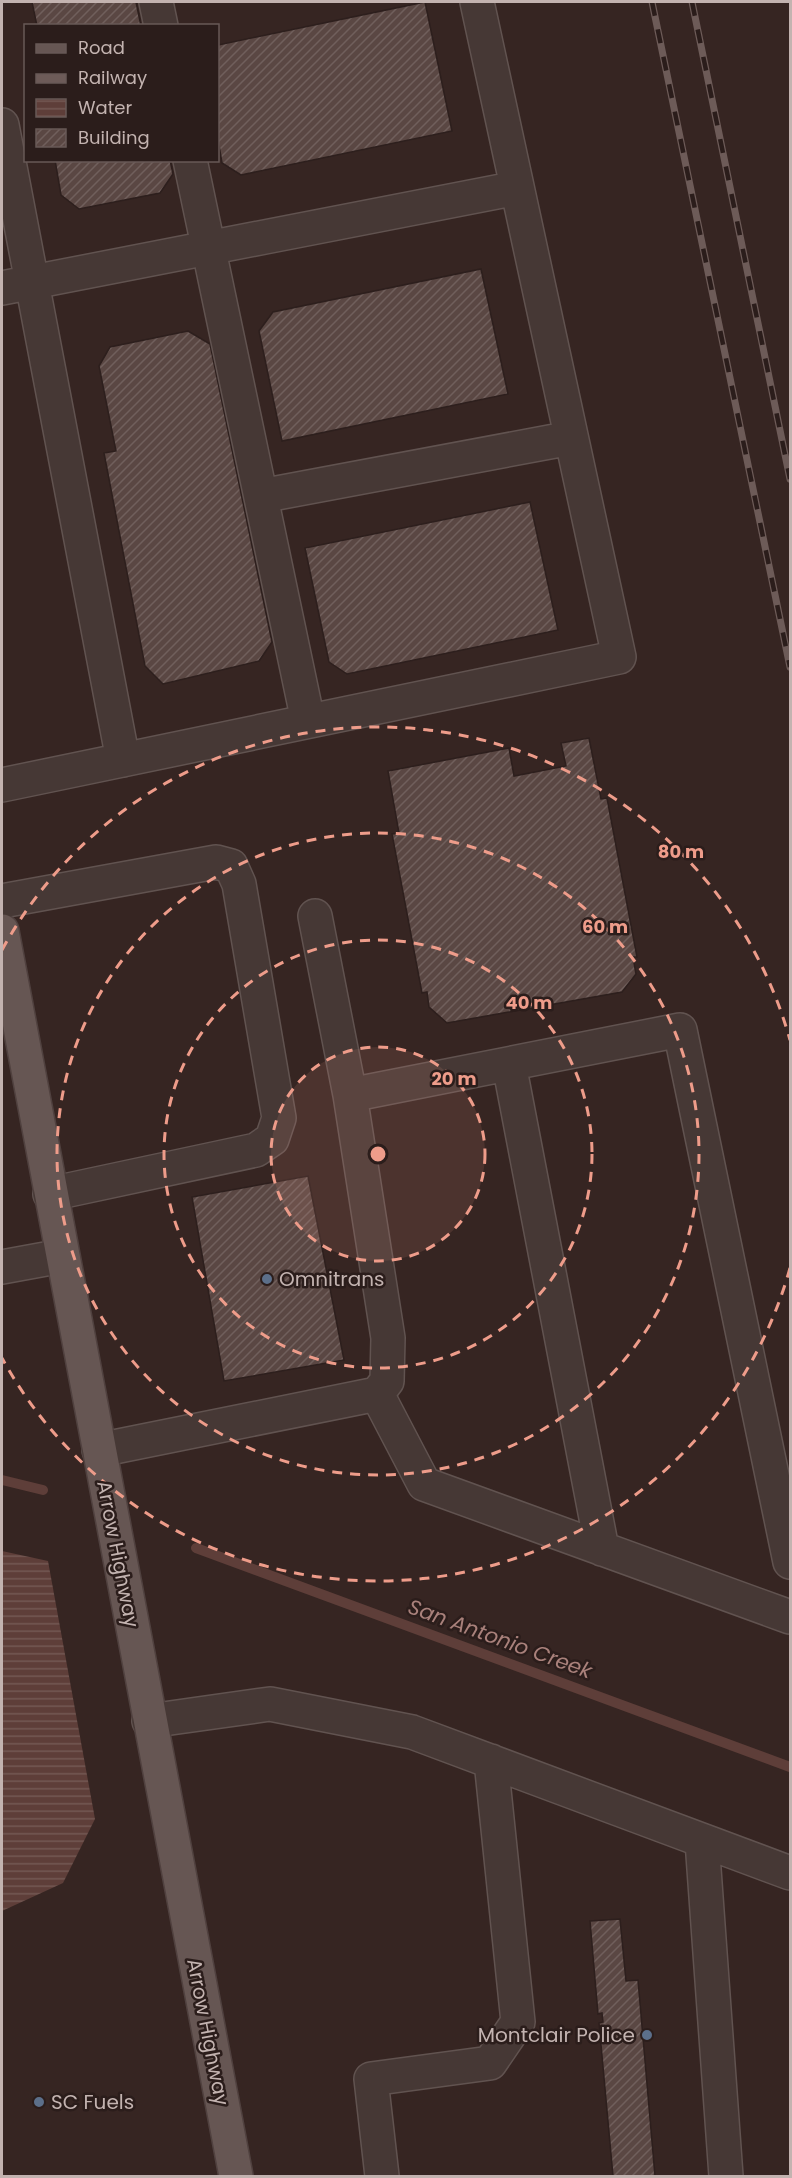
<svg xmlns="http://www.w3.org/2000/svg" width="792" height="2178" viewBox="0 0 792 2178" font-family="Poppins,sans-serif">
<defs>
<pattern id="water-rules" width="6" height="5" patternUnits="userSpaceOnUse" patternTransform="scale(1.5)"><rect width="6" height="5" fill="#5e3e39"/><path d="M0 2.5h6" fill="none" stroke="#735853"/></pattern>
<pattern id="building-hatch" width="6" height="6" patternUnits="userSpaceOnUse" patternTransform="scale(1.5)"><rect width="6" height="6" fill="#5a4743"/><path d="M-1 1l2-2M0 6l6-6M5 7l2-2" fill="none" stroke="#705f5c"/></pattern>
</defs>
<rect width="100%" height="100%" fill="#362522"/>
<path fill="url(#water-rules)" d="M2,1551L48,1561L95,1819L63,1883L2,1911Z"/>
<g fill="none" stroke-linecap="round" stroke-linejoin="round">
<path stroke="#5e3e39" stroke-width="10" d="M2,1480L43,1490
M196,1548L790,1767"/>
</g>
<path fill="url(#building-hatch)" stroke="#2d1f1d" stroke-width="1.5" d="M32,2H136L141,26H37Z
M425,2L452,131L241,175L222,163L218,140V45Z
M55,160H170L173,174L160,193L79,209L61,195Z
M481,269L508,394L282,441L259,331L273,312Z
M188,331L210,344L272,642L259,661L163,684L145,666L104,453L116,451L99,366L110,347Z
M530,502L558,630L347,674L329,662L305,548Z
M589,738L601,799L607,798L637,957H633L636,974L622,992L447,1023L429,1007L427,992L422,993L392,834L399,833L388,771L509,748L514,776L566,766L561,743Z
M308,1176L344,1360L224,1381L192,1197Z
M620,1919L626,1981L638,1980L655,2176H613L599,2023L603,2022L602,2013L598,2014L590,1921Z"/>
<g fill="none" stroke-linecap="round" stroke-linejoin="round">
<defs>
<path id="minor" d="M156,2L161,26
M2,125L123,760
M190,160L308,721
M2,288L517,188
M261,496L571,438
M2,785L619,657L477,2
M2,901L216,862L231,866L239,884L279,1118L272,1139L256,1150L50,1194
M509,1064L602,1549
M350,1095L680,1030L790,1562
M2,1267L62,1256
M377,1394L424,1484L790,1617
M99,1450L377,1394L387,1381L388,1338L350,1095L315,916
M149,1721L270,1704L412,1732L790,1873
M702,1841L726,2176
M382,2176L371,2079L490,2063L518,2022L491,1761"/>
<path id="major" d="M2,931L236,2176"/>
</defs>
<use href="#minor" stroke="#615350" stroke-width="36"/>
<use href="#major" stroke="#50413f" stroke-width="36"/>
<use href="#minor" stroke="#463835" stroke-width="33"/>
<use href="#major" stroke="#665653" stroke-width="33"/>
<defs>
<path id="rail" d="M652,2L790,667
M692,2L790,479"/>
</defs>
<use href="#rail" stroke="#6d5b58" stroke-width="7"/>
<use href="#rail" stroke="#2b1d1b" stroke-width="4.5" stroke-dasharray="14" stroke-linecap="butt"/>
</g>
<circle cx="378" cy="1154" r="107" fill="#ee9c8a" fill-opacity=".12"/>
<g fill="none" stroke="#ee9c8a" stroke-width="3" stroke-dasharray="10 8">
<circle cx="378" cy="1154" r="107"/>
<circle cx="378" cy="1154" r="214"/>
<circle cx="378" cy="1154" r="321"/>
<path d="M790 1268A428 428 0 0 1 2 1358M2 950A428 428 0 0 1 790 1040"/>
</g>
<g fill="#5c6f8a" stroke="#2b1d1b" stroke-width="2">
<circle cx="267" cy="1279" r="6"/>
<circle cx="647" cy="2035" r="6"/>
<circle cx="39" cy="2102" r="6"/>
</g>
<g text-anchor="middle" stroke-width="5" stroke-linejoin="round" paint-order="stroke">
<g font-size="20" fill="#c3b3b0" stroke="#2b1d1b" text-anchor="start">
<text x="279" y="1286">Omnitrans</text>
<text x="635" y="2042" text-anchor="end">Montclair Police</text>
<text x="51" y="2109">SC Fuels</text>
</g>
<g font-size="20" fill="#c3b3b0" stroke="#2b1d1b">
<text transform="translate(118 1554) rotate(79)" y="7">Arrow Highway</text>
<text transform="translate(208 2032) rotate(79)" y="7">Arrow Highway</text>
</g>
<g font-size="21" font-style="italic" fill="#a9817b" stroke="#2b1d1b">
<text transform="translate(500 1639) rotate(20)" y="7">San Antonio Creek</text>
</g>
</g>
<circle cx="378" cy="1154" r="9" fill="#ee9c8a" stroke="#2b1d1b" stroke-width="3"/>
<g font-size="18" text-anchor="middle" font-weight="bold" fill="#ee9c8a" stroke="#2b1d1b" stroke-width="5" stroke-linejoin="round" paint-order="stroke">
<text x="681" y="858">80 m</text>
<text x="605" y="933">60 m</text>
<text x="529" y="1009">40 m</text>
<text x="454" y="1085">20 m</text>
</g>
<rect width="792" height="2178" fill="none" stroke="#c3b3b0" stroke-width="6"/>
<rect x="24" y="24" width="195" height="138" fill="#2b1d1b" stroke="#685957" stroke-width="1.5"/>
<rect x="36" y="44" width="30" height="9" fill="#665653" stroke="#685957" stroke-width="1.5"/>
<text x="78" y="54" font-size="18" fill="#c3b3b0">Road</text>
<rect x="36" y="74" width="30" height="9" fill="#6d5b58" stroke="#685957" stroke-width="1.5"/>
<text x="78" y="84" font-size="18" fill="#c3b3b0">Railway</text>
<rect x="36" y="99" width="30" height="18" fill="url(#water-rules)" stroke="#685957" stroke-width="1.5"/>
<text x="78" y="114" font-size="18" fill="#c3b3b0">Water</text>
<rect x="36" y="129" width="30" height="18" fill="url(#building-hatch)" stroke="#685957" stroke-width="1.5"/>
<text x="78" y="144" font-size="18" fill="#c3b3b0">Building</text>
</svg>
